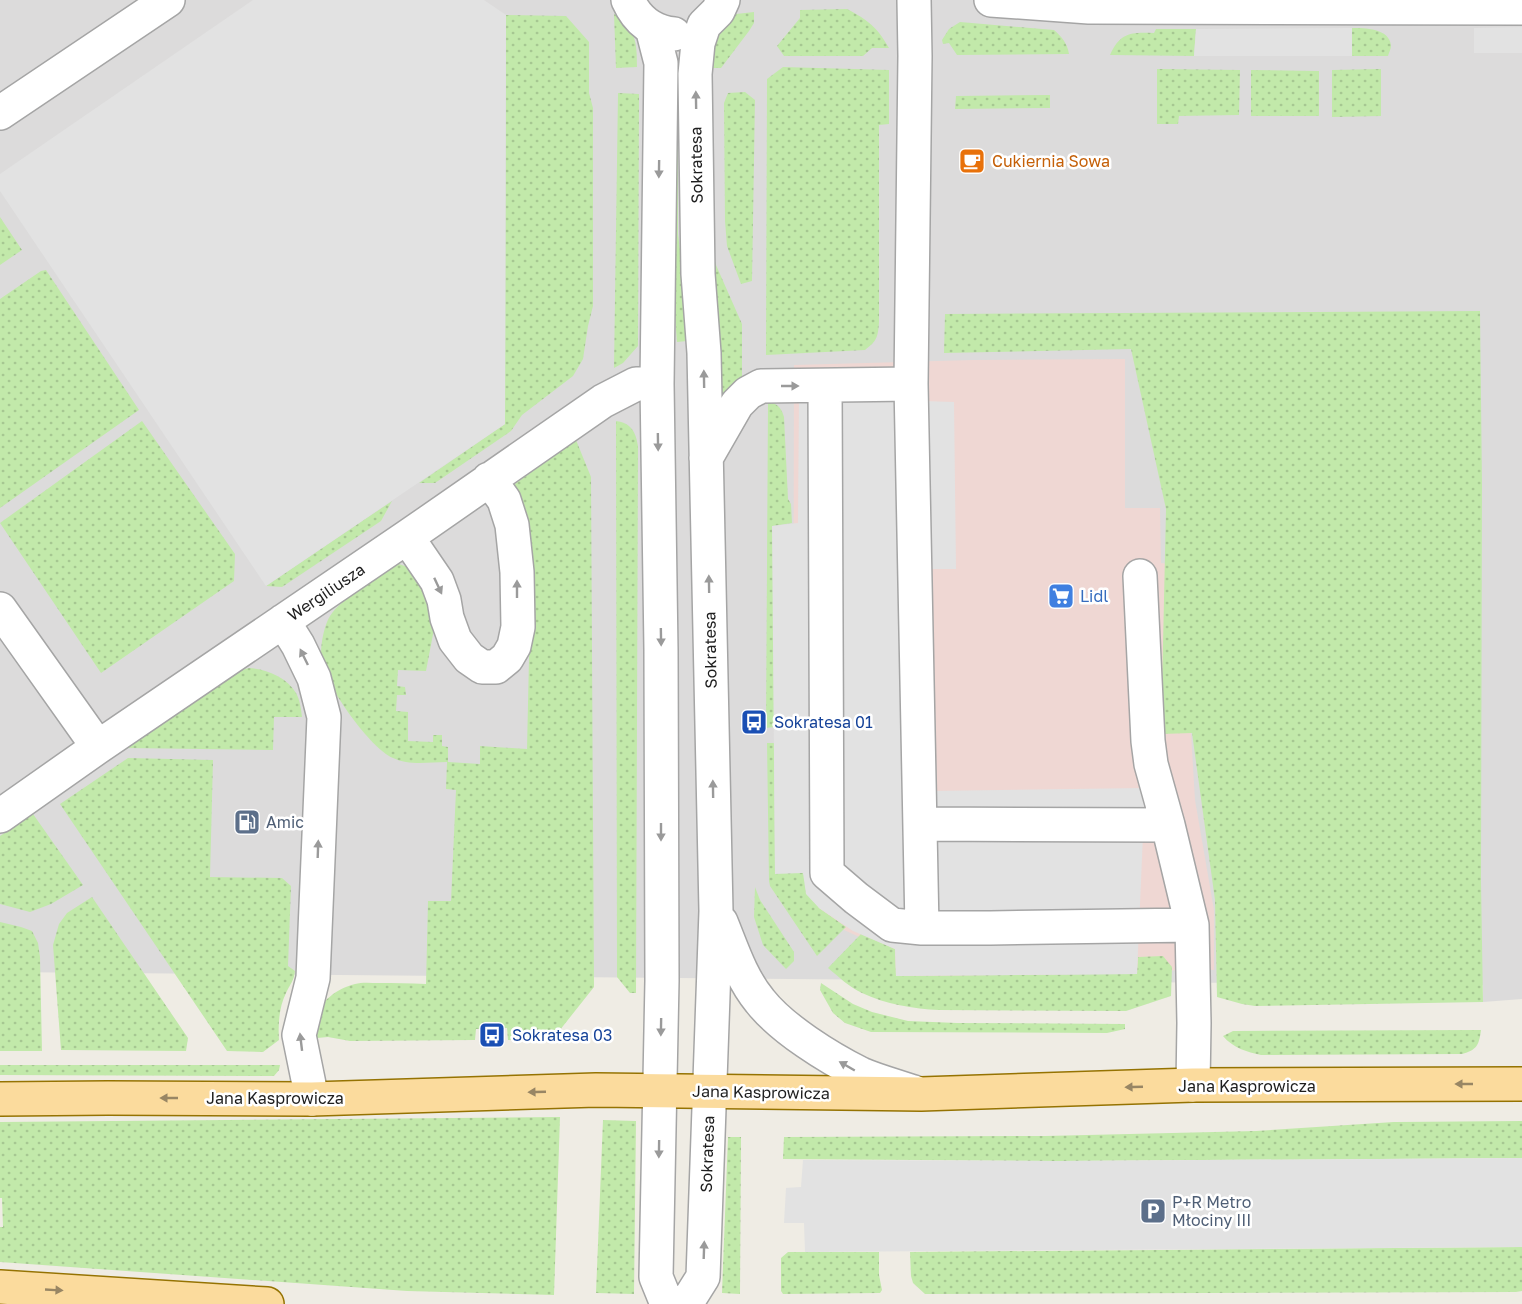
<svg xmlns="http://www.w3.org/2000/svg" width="1522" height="1304" viewBox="0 0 1522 1304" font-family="'Golos Text',sans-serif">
<defs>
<pattern id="grass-dots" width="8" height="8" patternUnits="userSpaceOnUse" patternTransform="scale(1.5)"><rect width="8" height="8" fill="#c2e9aa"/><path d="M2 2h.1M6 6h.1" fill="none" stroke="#a6c792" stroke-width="1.8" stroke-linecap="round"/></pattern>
</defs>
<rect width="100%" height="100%" fill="#efece4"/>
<path fill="#dcdbdb" d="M0,0H1522V999L1483,1002V985L0,972Z"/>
<path fill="#efd7d3" d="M1125,359V508H1160L1161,563L1181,565L1195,800L1214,910V970L1193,969L1137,973L889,977L888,950L844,930L815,908L794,874L793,820L794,365L973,360Z"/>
<path fill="url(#grass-dots)" d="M847,9C868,20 877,27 889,48H872L863,56H784L777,46L800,18V10Z
M754,12V23L749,31L721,68H705L710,40L736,14Z
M614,14C636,29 637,42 637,67L616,68Z
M506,15L566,16L589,42V93L593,108V306L588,326L583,359L573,376L522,415L511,431L435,483H419L505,424Z
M960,22L1054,30C1062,37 1067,43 1069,54L957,55L949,43L943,44L942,40L949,29Z
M1352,28C1364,28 1390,28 1391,46C1391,49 1389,52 1388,56H1352Z
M1156,29H1196L1194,56L1110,55C1120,32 1132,32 1154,33Z
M783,67L889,70V124L879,125V322C878,337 877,341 865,350L766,355L767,79Z
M1157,69L1240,70L1239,115L1179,116L1178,124H1157Z
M1381,69V116L1332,117V70Z
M1251,70L1319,71V116H1251Z
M745,92L755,100L752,281L741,284L727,246L725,221L724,103L728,93Z
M618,93L639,94L638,346L623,363L614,368Z
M678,93V234L685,288L687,341L677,342L668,230L666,94Z
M1050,95V108L955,109L956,96Z
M0,217L22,250L0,265Z
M711,248L716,265L742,324V378L725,395L721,394Z
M46,270L139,410L0,508V299L41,271Z
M1480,311L1482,485L1481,882L1483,1002L1255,1006L1242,1004L1217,997L1215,900L1192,733L1161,734L1166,509L1131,349L944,353L945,314Z
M768,402C778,404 781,407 784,417L788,499L791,504L792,523L773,526L774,727L766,728Z
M142,421L235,554L234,581L101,673L0,523Z
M616,421C631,423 636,432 638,446L636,993H630L617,977Z
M576,440L591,477L594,987L552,1040H508L507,1028L476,1029L475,1040L350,1041L328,1037L317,1038C309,1011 329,991 355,984C362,982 371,983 379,983C394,983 410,983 426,984L428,901H451L456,790L446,789L447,762C430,762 409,766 393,758C370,748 329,689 322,665C319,652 323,627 330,616C342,597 380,577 399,564L413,569L435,604L434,629L426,671L398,670L397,686L405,687L406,695H397L396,711L408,712V741L433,742V735H442V746L448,747V762L480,764V746L527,749L530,613L512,486Z
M392,501L381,521L282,587L266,586Z
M249,668C266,669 287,677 296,693C300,700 301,709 302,717H274L273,750L124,748L238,671Z
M767,743H774L775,873H803L819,908L846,927L817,956L770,886L769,881Z
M128,758L213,760L210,877L282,878L291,886L288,966L295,971C294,981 290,984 286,993C279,1007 278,1024 279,1040L263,1052L227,1051L60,804Z
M33,814L83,885L51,904L30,912L0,904V836Z
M755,887L760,900L794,952V961L786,969L763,945L754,917Z
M92,897L188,1038L186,1051L61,1050L53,945L59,924L67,913Z
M0,922L21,927L32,931L38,943L40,957L42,1051H0Z
M861,934L895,949L896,976L1137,974L1138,957L1163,956L1172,967L1171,996L1126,1011L939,1010C914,1009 885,1004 862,993C849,987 839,977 828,968Z
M821,983L853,1004L872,1012L908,1021L957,1023L1125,1024V1029L1107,1033L871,1032L845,1023L833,1013L820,990Z
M1481,1030C1479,1045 1477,1050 1462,1054L1261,1055C1247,1052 1233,1048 1223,1036L1233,1031Z
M0,1065H280L279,1070L274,1076L0,1075Z
M560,1117L554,1295L407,1291L0,1262V1227H3L2,1198H0V1122Z
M603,1120L636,1121L634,1294L596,1293Z
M1522,1121V1158L1058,1161L783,1159L784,1137L1045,1136L1256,1131L1394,1122Z
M728,1137H741L740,1294L722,1293Z
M1522,1247V1291L1516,1292L925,1294L913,1283L911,1276L910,1252Z
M788,1252H879V1275L882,1290L880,1293L783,1294L781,1291V1258Z"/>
<path fill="#e2e2e2" d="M253,0H484L506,15L505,424L266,586L0,191V174Z
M1522,27V53H1474V28Z
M1352,28V56H1194L1196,29Z
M799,397L954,402L956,569H931L930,791L1145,788L1137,974L896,976L895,949L853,931L819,908L806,894L803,873L775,874L772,526L798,523Z
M1522,1158V1247L805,1252L804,1223H784L786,1188L801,1187L803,1160L1058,1161Z"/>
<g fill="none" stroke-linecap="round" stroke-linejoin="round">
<defs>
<path id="minor" d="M628,0C637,20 652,32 674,34
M914,0L915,56L911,384L922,928
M991,0L1089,7L1522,8
M652,28L661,63L657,384L661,650L662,981L656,1277L667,1304
M0,113L168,0
M825,386L827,873L856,898L892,925L922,928H990L1192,925
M706,458L737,404L748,393L761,386L911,384
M407,537L437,581L444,600L447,618L455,640L469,658L482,667H496L507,658L514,646L518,627L517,572L512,525L504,500L489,479
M1140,576L1148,741L1151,764L1168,825L1192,925L1194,1023L1193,1085
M0,609L98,747
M283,621L298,645L314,678L324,717L313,978L299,1035L312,1099
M0,816L98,747L407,537L603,401L636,384H657
M920,824L1168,825
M721,922C732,949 741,978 760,1001C782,1029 829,1058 861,1074C877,1081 896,1086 914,1092
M686,1304L703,1277L716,911L704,353L698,274L695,74L698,43L704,25L718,11L723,0"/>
<path id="major" d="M0,1099L108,1098L312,1099L596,1090L921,1094L1193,1085L1522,1084
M0,1287L267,1304"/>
</defs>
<use href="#minor" stroke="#a5a5a5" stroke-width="36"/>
<use href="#major" stroke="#957302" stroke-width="36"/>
<use href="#minor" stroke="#fff" stroke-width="33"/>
<use href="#major" stroke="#fbdb9d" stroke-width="33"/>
</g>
<defs><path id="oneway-solid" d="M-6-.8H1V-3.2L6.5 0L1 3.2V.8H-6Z" transform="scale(1.5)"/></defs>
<g fill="#9a9a9a">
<use href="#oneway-solid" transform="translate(696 100) rotate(-91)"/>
<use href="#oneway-solid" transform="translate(659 169) rotate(91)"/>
<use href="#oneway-solid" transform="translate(704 379) rotate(-91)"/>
<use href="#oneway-solid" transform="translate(790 386)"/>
<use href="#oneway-solid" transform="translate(658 442) rotate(89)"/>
<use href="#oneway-solid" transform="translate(709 584) rotate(-91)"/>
<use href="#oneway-solid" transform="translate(438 586) rotate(65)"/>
<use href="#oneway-solid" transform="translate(517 589) rotate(-90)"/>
<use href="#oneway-solid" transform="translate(661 637) rotate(89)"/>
<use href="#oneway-solid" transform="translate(304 657) rotate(-116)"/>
<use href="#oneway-solid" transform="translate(713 789) rotate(-91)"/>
<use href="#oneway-solid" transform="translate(661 832) rotate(90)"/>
<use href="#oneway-solid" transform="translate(318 849) rotate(-88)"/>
<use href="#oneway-solid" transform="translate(661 1027) rotate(91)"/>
<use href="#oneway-solid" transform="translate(301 1042) rotate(-97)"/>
<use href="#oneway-solid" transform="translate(847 1066) rotate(-150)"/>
<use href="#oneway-solid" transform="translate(659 1149) rotate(91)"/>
<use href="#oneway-solid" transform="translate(704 1250) rotate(-88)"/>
</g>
<g fill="#988664">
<use href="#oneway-solid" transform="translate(1464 1084) rotate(180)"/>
<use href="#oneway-solid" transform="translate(1134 1087) rotate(178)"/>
<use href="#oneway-solid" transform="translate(537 1092) rotate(178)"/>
<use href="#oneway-solid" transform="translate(169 1098) rotate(-180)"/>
<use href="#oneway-solid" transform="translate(54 1290) rotate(3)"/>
</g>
<defs>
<symbol id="cafe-square" viewBox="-11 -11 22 22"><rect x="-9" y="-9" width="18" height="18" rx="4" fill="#e8710a" stroke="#fff"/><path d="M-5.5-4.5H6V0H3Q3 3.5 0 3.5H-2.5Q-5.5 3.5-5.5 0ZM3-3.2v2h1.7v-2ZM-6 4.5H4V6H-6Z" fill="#fff"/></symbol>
<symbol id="supermarket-square" viewBox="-11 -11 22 22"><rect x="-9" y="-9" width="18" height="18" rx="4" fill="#3f7fe0" stroke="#fff"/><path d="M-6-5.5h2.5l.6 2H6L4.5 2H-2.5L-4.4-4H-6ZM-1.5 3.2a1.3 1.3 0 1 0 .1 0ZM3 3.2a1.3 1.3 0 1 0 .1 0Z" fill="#fff"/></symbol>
<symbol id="bus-square" viewBox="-11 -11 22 22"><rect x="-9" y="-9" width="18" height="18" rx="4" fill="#1a4fb4" stroke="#fff"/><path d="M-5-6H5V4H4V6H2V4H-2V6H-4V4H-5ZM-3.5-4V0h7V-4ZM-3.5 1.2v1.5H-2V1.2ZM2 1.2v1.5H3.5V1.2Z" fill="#fff"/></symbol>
<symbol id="fuel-square" viewBox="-11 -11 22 22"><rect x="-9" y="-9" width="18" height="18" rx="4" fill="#5c6f8a" stroke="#fff"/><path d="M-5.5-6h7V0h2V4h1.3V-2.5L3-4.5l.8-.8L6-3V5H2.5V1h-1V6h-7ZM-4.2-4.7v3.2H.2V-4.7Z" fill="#fff"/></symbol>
<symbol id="parking-square" viewBox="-11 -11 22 22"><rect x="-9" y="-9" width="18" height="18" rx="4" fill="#5c6f8a" stroke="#fff"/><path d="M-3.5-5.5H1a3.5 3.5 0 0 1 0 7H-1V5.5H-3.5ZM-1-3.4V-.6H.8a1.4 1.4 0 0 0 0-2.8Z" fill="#fff"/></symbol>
</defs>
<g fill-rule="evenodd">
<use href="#cafe-square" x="957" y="146" width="30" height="30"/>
<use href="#supermarket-square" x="1046" y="581" width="30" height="30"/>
<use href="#bus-square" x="739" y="707" width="30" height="30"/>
<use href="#fuel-square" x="232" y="807" width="30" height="30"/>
<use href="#bus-square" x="477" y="1020" width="30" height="30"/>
<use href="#parking-square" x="1138" y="1196" width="30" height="30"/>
</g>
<g text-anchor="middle" stroke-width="5" stroke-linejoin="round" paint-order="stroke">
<g font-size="16" fill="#c56008" stroke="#fff" text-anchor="start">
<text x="992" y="167">Cukiernia Sowa</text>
</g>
<g font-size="16" fill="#1e1e1e" stroke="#fff">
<text transform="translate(696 165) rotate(-91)" y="6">Sokratesa</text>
<text transform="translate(326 592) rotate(-34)" y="6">Wergiliusza</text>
<text transform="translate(710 650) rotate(-91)" y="6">Sokratesa</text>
<text x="1247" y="1092">Jana Kasprowicza</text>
<text transform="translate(761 1092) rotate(1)" y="6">Jana Kasprowicza</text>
<text x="275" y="1104">Jana Kasprowicza</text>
<text transform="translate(707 1154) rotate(-88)" y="6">Sokratesa</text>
</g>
<g font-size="16" fill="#366cbe" stroke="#fff" text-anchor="start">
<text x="1080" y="602">Lidl</text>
</g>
<g font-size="16" fill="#164399" stroke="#fff" text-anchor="start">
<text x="774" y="728">Sokratesa 01</text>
<text x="512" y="1041">Sokratesa 03</text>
</g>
<g font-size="16" fill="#4e5e75" stroke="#fff" text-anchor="start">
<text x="266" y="828">Amic</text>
<text x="1172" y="1208">P+R Metro<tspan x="1172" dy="18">Młociny III</tspan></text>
</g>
</g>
</svg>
